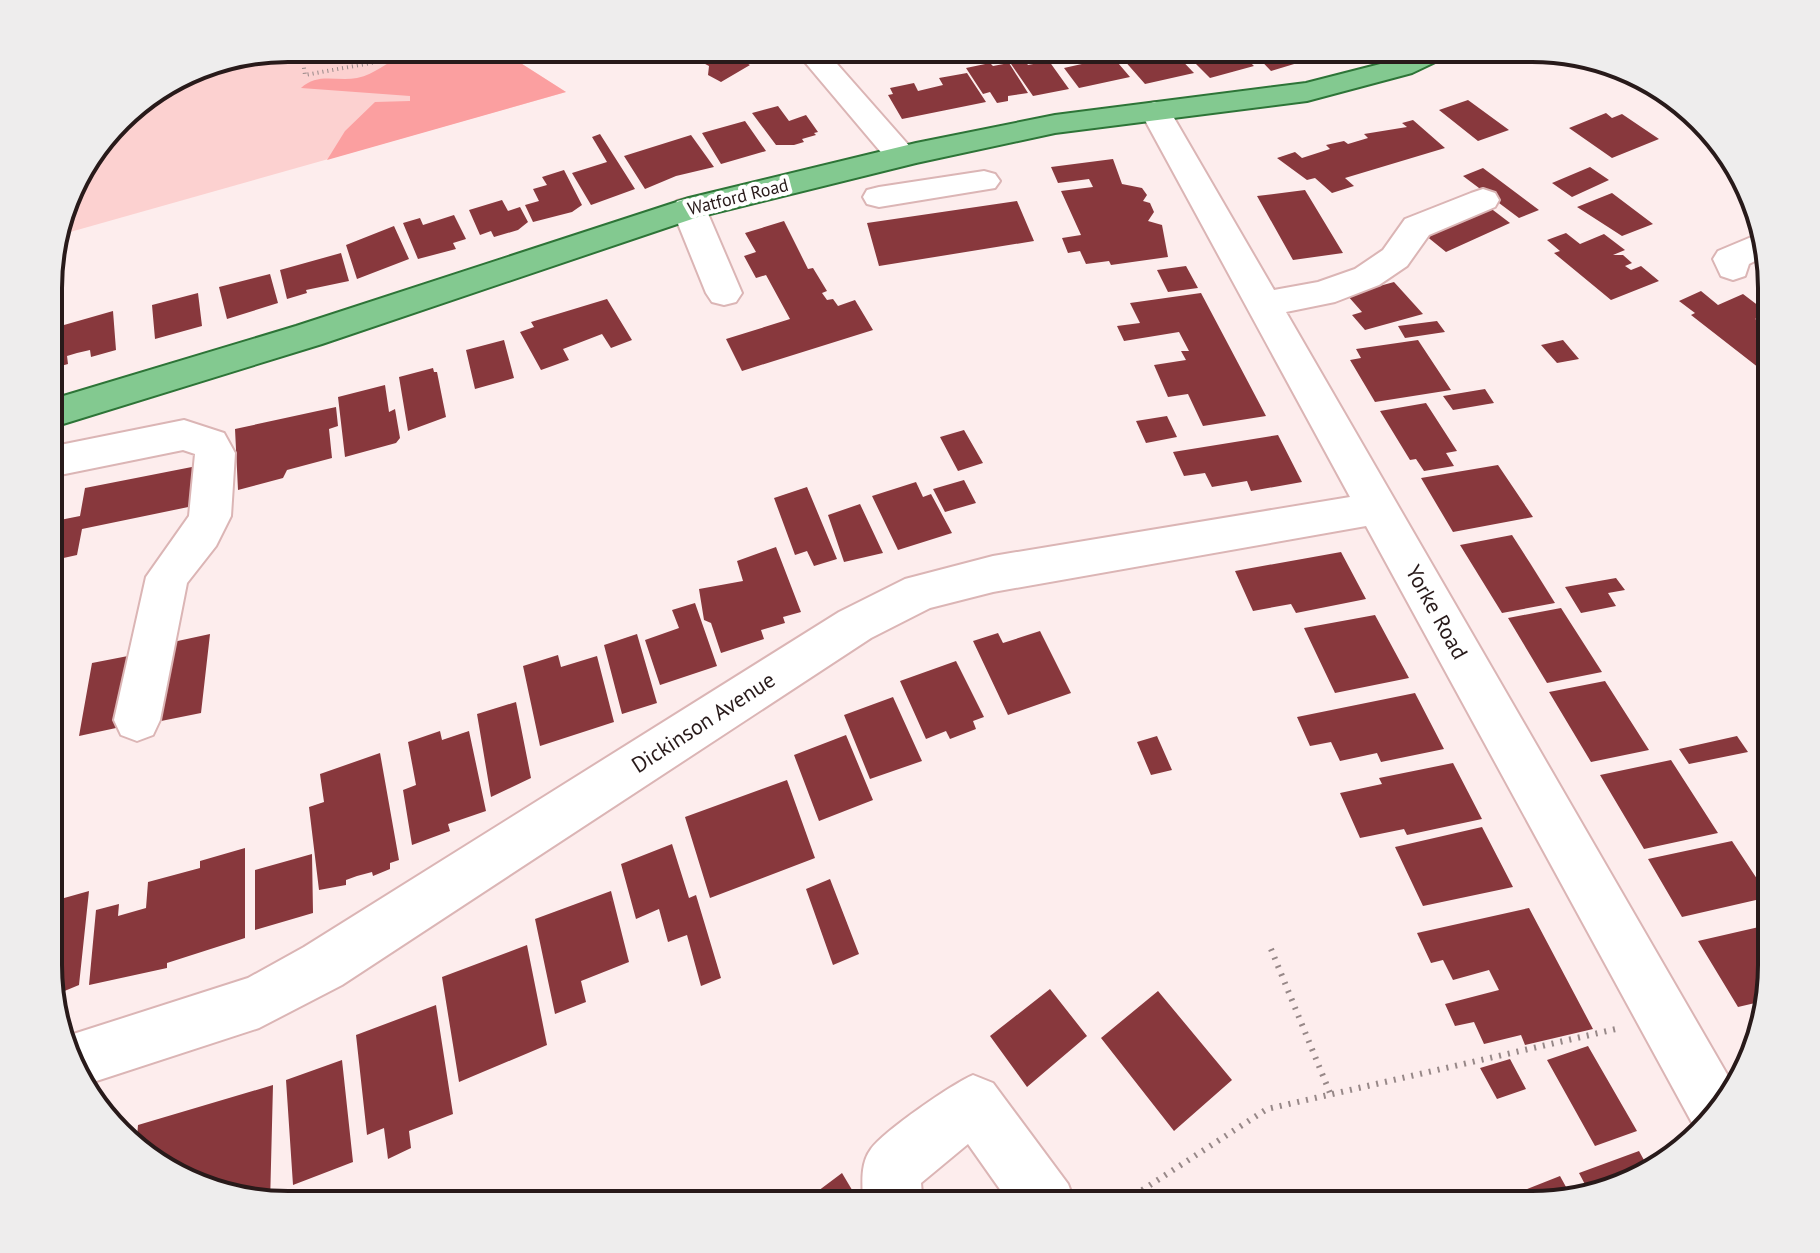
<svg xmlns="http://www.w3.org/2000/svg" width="1820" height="1253" viewBox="0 0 1820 1253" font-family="'PT Sans',sans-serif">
<rect width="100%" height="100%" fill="#fdeded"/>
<path fill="#fcd1d0" d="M288,48H497L566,92L56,236L73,181L129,108L196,66Z"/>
<path fill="#fb9fa0" d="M435,48H497L566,92L327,160L345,131L375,102L410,101V96L301,88C318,72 337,82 357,78C376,74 386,62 403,56C413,52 424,51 435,48Z"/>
<path fill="#88383d" d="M653,48H673L650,60L641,54Z
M685,48H735L742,52L734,56L750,65L721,82L708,75L709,66L680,51Z
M1152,48H1170L1194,73L1145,84L1123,59H1150L1142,51Z
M1235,48L1254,66L1210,78L1188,56Z
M1249,48H1302L1314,58L1271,71Z
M1113,57L1130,77L1079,88L1064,68Z
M1023,58L1028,65L1049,61L1069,89L1033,96L1009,61Z
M990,63L993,66L1009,63L1028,93L1008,96V101L997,103L990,92L983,94L966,68Z
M967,73L986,102L902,119L888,95L893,94L890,88L914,83L918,91L943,85L939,78Z
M1468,100L1509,130L1478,141L1439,110Z
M778,106L789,121L806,115L818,132L814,133L816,135L802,139L804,142L794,145H776L752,113Z
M1606,113L1612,118L1622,114L1659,139L1612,158L1569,128Z
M1413,120L1445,148L1345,178L1354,186L1332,193L1315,178L1307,180L1277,158L1295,152L1302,158L1330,149L1326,145L1344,141L1348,144L1368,138L1364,134L1407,127L1402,123Z
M745,121L766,151L721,164L702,133Z
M600,134L635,189L591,205L572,173L607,162L592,137Z
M691,135L714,167L676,176L645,189L624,156Z
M1113,159L1122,184L1142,188L1147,195L1143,201L1150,203L1154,212L1148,221L1162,225L1168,257L1111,265L1109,261L1086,264L1080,251L1068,253L1062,238L1081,235L1061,191L1093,187L1089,179L1058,183L1051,167Z
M1590,167L1609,180L1572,197L1552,183Z
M1483,168L1539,210L1519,218L1463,176Z
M564,170L582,205L572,212L533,222L525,205L539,201L533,189L547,185L542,177Z
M1305,190L1343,253L1293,260L1257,196Z
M1612,193L1653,224L1622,236L1577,207Z
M502,200L508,211L520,207L528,222L518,230L494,237L491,231L480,235L469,210Z
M1017,201L1034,241L879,266L867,223Z
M1489,207L1510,223L1446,252L1425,235Z
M454,215L466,239L453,243L456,249L418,259L403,223L420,218L423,225Z
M784,221L808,269L813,268L827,291L822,293L827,300L833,299L838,306L855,300L873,330L742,371L726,339L790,319L766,275L756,278L744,256L756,252L745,233Z
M394,226L409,259L357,279L346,245Z
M1566,233L1580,244L1604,234L1625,250L1613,255H1623L1632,263L1625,266L1631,270L1641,266L1659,281L1611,300L1554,253L1560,251L1547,240Z
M341,253L349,281L306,290L307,293L287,299L280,270Z
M1186,266L1198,288L1168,292L1157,270Z
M270,274L278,303L227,319L219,287Z
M1394,282L1423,314L1365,330L1352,315L1362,312L1347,295Z
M1701,291L1718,305L1743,294L1768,313L1755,319L1772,325L1765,329L1772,334V362L1759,368L1691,315L1695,313L1679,301Z
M198,293L202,326L155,339L152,305Z
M1201,293L1228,344L1266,416L1203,426L1188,394L1168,397L1154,365L1186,360L1181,351H1189L1179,332L1124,341L1117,326L1140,323L1130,303Z
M607,299L632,340L611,348L602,334L563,349L569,360L541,370L520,332L534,327L531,322Z
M113,311L116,350L91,357L90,350L77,353L67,356L68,364L50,369V329Z
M1437,321L1445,332L1405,338L1398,326Z
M504,340L514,378L475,389L466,350Z
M1418,340L1451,390L1375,402L1350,360L1361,358L1356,349Z
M1563,340L1579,359L1557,363L1541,345Z
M433,368L434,372H437L446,417L408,431L399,377Z
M385,385L389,412L395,409L400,438L396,443L345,457L338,397Z
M1485,389L1494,403L1453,410L1443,396Z
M1426,403L1457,451L1446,453L1454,466L1424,471L1416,459L1410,460L1380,411Z
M336,407L338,426L329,429L332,458L287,470L283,478L238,490L235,429Z
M1167,416L1177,437L1146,443L1136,421Z
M964,430L983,463L958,471L940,437Z
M1278,435L1302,482L1251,491L1247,481L1212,487L1205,473L1184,476L1173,452Z
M202,465L198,505L82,529L77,555L50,561V522L80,516L85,488Z
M1498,465L1533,517L1453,532L1421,478Z
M964,480L976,503L945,512L933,489Z
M916,482L923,497L931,494L952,533L898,550L872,496Z
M807,487L837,559L814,566L807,551L795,555L774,498Z
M860,504L883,553L844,562L828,515Z
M1512,535L1530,563L1555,603L1502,613L1460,545Z
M776,547L801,612L783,617L785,623L761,630L764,639L721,653L711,623L704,620L699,589L743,581L737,561Z
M1341,552L1366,599L1296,613L1291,604L1253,611L1235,571Z
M1616,578L1625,590L1608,593L1616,606L1581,613L1565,587Z
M695,603L717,666L660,685L645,640L679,628L672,610Z
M1561,608L1602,672L1547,683L1508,618Z
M1375,615L1409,678L1335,693L1304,628Z
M1040,631L1071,693L1008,715L973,641L998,633L1003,643Z
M210,634L201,713L161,721L173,642Z
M637,634L657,703L622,714L604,645Z
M558,655L561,667L597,656L614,722L540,746L523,666Z
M128,656L116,728L79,736L92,663Z
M956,661L984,717L973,721L976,729L950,739L946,731L926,739L900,681Z
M1605,681L1649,750L1591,762L1549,692Z
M1415,693L1444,749L1381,762L1377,753L1340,761L1331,742L1310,746L1297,717Z
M893,697L922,761L870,779L844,715Z
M516,702L531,778L491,797L477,714Z
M440,731L442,740L469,731L486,811L448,824L450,831L412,845L403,790L416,785L408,742Z
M846,735L873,800L819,821L794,755Z
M1157,736L1172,770L1151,775L1137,742Z
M1737,736L1748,752L1689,764L1679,749Z
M380,753L399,860L390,863V869L373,876L372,872L357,876L346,880V885L319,890L309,807L324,802L320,774Z
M1671,760L1718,833L1644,849L1600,775Z
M1453,763L1482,819L1407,835L1404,829L1360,838L1340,793L1382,784L1379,778Z
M787,780L815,858L710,898L685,817Z
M1482,827L1513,887L1423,906L1395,847Z
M1732,841L1769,897L1682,917L1648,859Z
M672,844L689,898L696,895L721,978L701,986L687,935L668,942L659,909L636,919L621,864Z
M245,848V938L167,963V968L89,985L96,910L119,904L118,916L146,908L148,882L200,868V861Z
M312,854L313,913L255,930V870Z
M830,879L859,954L833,965L806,889Z
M89,891L79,985L50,997V902Z
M611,891L629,962L581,981L586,1002L555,1014L535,919Z
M1529,908L1593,1029L1525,1045L1521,1035L1484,1044L1474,1022L1455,1026L1445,1004L1499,990L1489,970L1453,980L1443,960L1431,963L1417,933Z
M1772,924V980L1768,1000L1738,1007L1698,941Z
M527,945L547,1045L459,1082L442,977Z
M1050,989L1087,1036L1027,1087L990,1036Z
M1158,991L1232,1080L1174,1131L1101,1038Z
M436,1005L453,1114L409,1131L411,1148L388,1159L384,1128L367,1135L356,1035Z
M1588,1046L1637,1131L1595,1146L1547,1060Z
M1510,1059L1526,1089L1497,1099L1480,1068Z
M342,1060L353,1162L293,1185L286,1080Z
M273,1085L270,1204L210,1192L142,1156L136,1148L138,1125Z
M1639,1151L1650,1171L1639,1180L1589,1192L1579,1173Z
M842,1173L861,1205H803L802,1203Z
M1560,1176L1571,1196L1524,1205L1517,1193Z"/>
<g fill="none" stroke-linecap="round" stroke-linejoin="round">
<defs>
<path id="minor" d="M793,48H823L912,149L917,156L912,163L901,166L890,163Z
M1155,102L1166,105L1170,111L1274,290L1318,282L1355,269L1383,250L1405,219L1471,193L1483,189L1495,193L1499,200L1495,207L1429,235L1407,266L1379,285L1335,302L1286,312L1735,1088L1723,1111L1697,1132L1366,526L993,592L930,608L871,638L342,985L259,1028L81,1086L64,1037L248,978L304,947L839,612L905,579L993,556L1350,497L1140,111L1144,105Z
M984,171L995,174L1000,181L995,188L879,207L867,204L863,197L867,190L879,187Z
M689,198L701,201L706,209L742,293L736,302L724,305L712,302L706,293L672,209L677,201Z
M1761,233L1767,255L1749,264L1745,276L1733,280L1721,276L1713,259L1718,251Z
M184,420L224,433L235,453L231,516L216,546L187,583L160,720L153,735L137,741L121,735L114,720L146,577L189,516L195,454L183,450L50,477V447Z
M973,1075L993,1083L1068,1184L1076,1205H1011L968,1144L921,1183L923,1205H863C863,1187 859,1165 871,1149C884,1131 952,1084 973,1075Z"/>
<path id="major" d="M1418,48H1456L1452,54L1412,73L1307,101L1055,133L916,163L698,217L322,344L50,428V400L296,326L689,198L916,143L1055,115L1306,83L1392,61Z"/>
</defs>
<use href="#minor" stroke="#dbb5b5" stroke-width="4"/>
<use href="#major" stroke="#2d7437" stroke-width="4"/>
<path stroke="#978888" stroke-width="4" stroke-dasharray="1 4" stroke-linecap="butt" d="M301,48L305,75L393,59L403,48"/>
<path stroke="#978888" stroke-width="6" stroke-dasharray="2 7" stroke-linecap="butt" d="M1271,949L1330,1093
M1127,1200L1267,1109L1616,1029"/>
<use href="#minor" fill="#fff" fill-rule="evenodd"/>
<use href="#major" fill="#83c990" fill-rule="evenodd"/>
</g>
<g text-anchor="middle" stroke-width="8" stroke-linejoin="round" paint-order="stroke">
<g font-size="18" fill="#281a1a" stroke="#fff">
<text transform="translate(738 197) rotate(-14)" y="6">Watford Road</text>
</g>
<g font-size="22" fill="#281a1a" stroke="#fff">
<text transform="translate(1437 612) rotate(61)" y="8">Yorke Road</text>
<text transform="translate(703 722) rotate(-33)" y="8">Dickinson Avenue</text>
</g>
</g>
<path d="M0 0H1820V1253H0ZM288 62H1532A226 226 0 0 1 1758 288V965A226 226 0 0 1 1532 1191H288A226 226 0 0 1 62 965V288A226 226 0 0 1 288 62Z" fill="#eeeded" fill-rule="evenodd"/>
<path fill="none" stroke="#281a1a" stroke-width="4" d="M288 62H1532A226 226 0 0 1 1758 288V965A226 226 0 0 1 1532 1191H288A226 226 0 0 1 62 965V288A226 226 0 0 1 288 62Z"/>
</svg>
